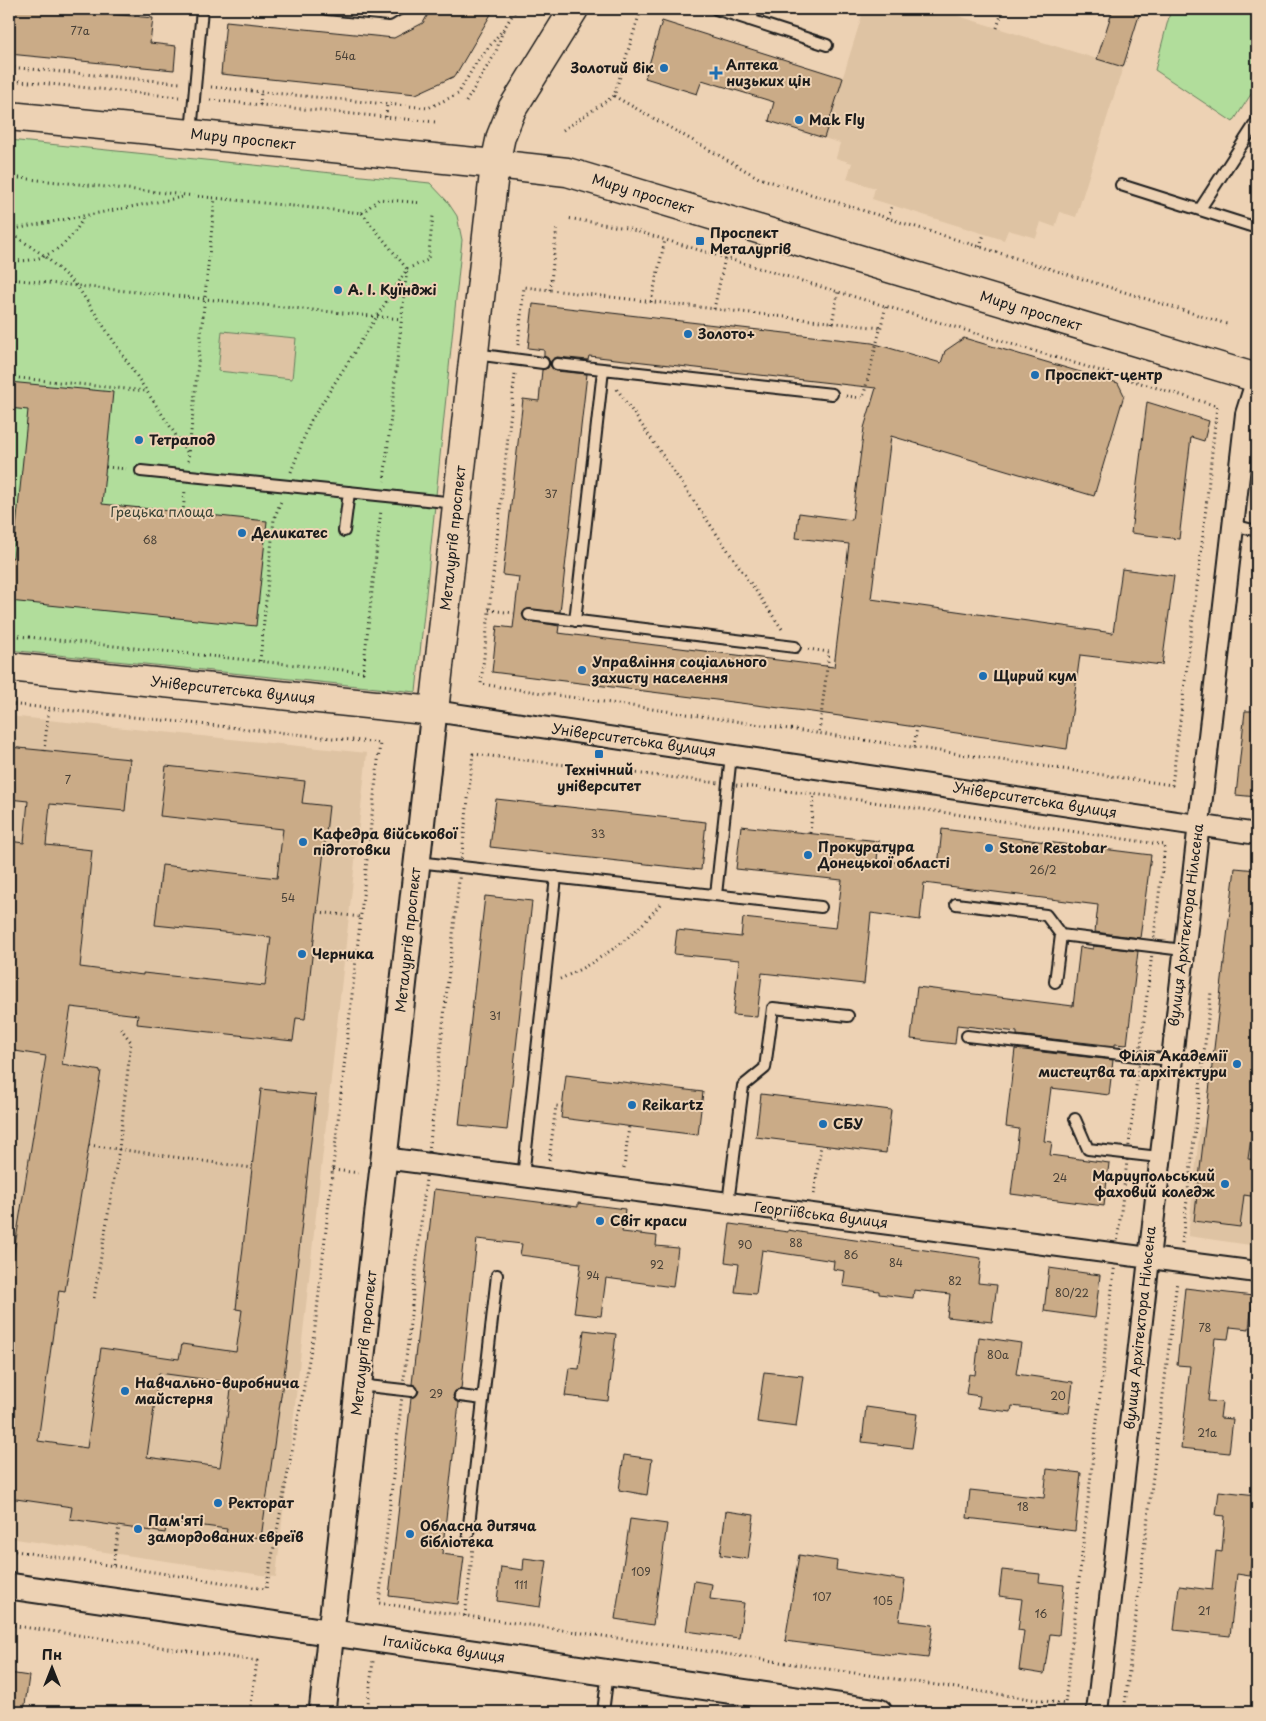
<svg xmlns="http://www.w3.org/2000/svg" width="1266" height="1721" viewBox="0 0 1266 1721" font-family="'Playpen Sans',sans-serif">
<rect width="100%" height="100%" fill="#edd2b4"/>
<filter id="ink" filterUnits="userSpaceOnUse"><feTurbulence type="fractalNoise" baseFrequency=".02" numOctaves="2"/><feDisplacementMap in="SourceGraphic" scale="10" xChannelSelector="R" yChannelSelector="G"/><feConvolveMatrix kernelMatrix="1 2 1 2 8 2 1 2 1" color-interpolation-filters="sRGB"/></filter>
<g filter="url(#ink)">
<path fill="#dec3a3" d="M864,9H936L1123,67L1076,217L1060,212L1055,227L1041,222L1036,238L1008,230L1004,240L872,199L875,188L847,179L852,163L836,158L840,143L824,138Z
M222,331L296,338L292,379L218,371Z
M9,716L367,753L276,1577L9,1538Z
M1257,1097V1246L1188,1236L1200,1127L1253,1133Z"/>
<path fill="#b1dd9b" stroke="#667c5c" fill-rule="evenodd" d="M1171,9H1257V85L1233,122L1155,70Z
M9,140L430,183L447,201L457,216L462,240L416,692L9,650ZM222,331L296,338L292,379L218,371Z"/>
<path fill="#caab87" stroke="#1c1c1c" fill-rule="evenodd" d="M9,9H58L153,18L150,43L176,46L174,70L9,54Z
M431,9H494L455,76L416,94L221,74L226,21L394,38L423,23Z
M1113,9H1141L1123,67L1097,59Z
M662,21L843,78L824,138L769,121L774,102L702,80L697,94L645,78Z
M533,304L872,343L941,363L945,351L964,338L1118,383L1124,395L1094,496L891,436L871,599L1113,633L1122,569L1174,576L1162,665L1080,655L1067,749L812,712L492,672L497,626L513,628L519,577L503,575L523,399L539,401L542,370L548,368L550,363L548,358L544,356V350L528,348ZM589,356L876,388L864,428L852,520L799,513L796,538L849,544L834,667L558,633L559,626L525,620L522,614L527,609L560,612L587,374L556,371L551,367L550,363L552,360L557,357L588,360Z
M9,382L113,392L102,504L267,521L256,626L9,601V557L13,558L28,410L9,408Z
M1147,402L1209,421L1204,441L1191,437L1179,539L1131,533Z
M1245,711H1257V797L1236,795Z
M9,747L130,759L125,811L50,804L46,845L92,850L80,967L143,975V973L265,986L271,937L155,925L162,865L277,878L283,829L160,816L166,766L305,781L302,803L329,806L305,1019L296,1018L293,1041L137,1024L138,1015L71,1007L62,1064L101,1071L65,1291L59,1290L38,1441L87,1448L101,1348L179,1359L182,1344L236,1352L242,1310L236,1309L261,1089L316,1095L290,1332L261,1538L226,1534L227,1529L167,1521L165,1533L70,1519L72,1507L9,1498V1282L46,1056L9,1050V841L24,843L28,801L9,799ZM159,1373L232,1383L220,1467L147,1457Z
M496,799L706,822L701,870L490,847Z
M741,826L879,841L877,860L938,867L942,829L1151,855L1140,938L1095,932L1098,905L924,883L920,920L871,913L864,984L762,973L757,1017L733,1015L739,960L674,954L677,930L741,937L743,918L836,928L842,880L736,869Z
M1235,868L1257,870V1097L1248,1159L1257,1160V1197L1244,1195L1240,1227L1194,1221Z
M485,896L532,901L507,1130L459,1125Z
M1093,946L1138,951L1127,1045L1115,1044V1046L1017,1035V1032L957,1025L955,1044L911,1039L917,987L1073,1006L1080,947L1093,949Z
M1015,1049L1113,1060L1109,1095L1051,1088L1044,1141L1052,1142L1050,1155L1109,1163L1104,1206L1011,1194L1019,1129L1006,1127Z
M566,1075L703,1092L698,1135L561,1118Z
M761,1094L891,1110L886,1153L756,1137Z
M434,1189L578,1207V1203L625,1209L622,1232L657,1236L656,1246L678,1248L673,1287L606,1278L601,1316L574,1313L581,1263L520,1255L522,1244L477,1239L461,1389L455,1391L453,1396L455,1401L459,1403L442,1554L464,1557L458,1604L389,1596L411,1398L417,1395L419,1391L416,1386L412,1384Z
M730,1224L788,1232V1230L806,1233L981,1258L978,1283L997,1285L992,1322L947,1317L950,1294L914,1290L913,1298L879,1294V1291L843,1286L845,1271L833,1269L834,1261L762,1250L756,1294L735,1292L739,1264L725,1262Z
M1049,1268L1100,1275L1095,1318L1044,1311Z
M1185,1288L1253,1296L1249,1329L1230,1327L1228,1339L1215,1338L1208,1401L1222,1402L1220,1418L1233,1419L1229,1453L1181,1448L1190,1366L1177,1365Z
M584,1330L616,1334L608,1401L565,1396L569,1368L579,1369Z
M979,1337L1021,1343L1016,1374L1073,1382L1069,1413L1012,1406L1011,1412L978,1408L980,1396L966,1394L969,1374L975,1375Z
M764,1372L803,1376L796,1427L757,1422Z
M866,1407L917,1414L912,1448L862,1442Z
M624,1455L652,1459L647,1495L619,1490Z
M1047,1469L1081,1473L1075,1531L967,1518L970,1490L1044,1498Z
M1219,1491L1257,1495V1511L1250,1576L1237,1574L1230,1636L1174,1630L1179,1586L1212,1590L1216,1551L1222,1552L1225,1516L1216,1515Z
M726,1511L754,1515L748,1559L720,1555Z
M630,1519L667,1524L653,1625L615,1619Z
M799,1555L837,1561L836,1570L905,1580L899,1621L933,1625L928,1658L894,1654V1655L785,1641Z
M524,1558L547,1561L540,1607L497,1601L501,1567L523,1570Z
M1002,1570L1040,1574L1039,1582L1064,1585L1059,1635L1050,1634L1044,1674L1019,1670L1024,1631L1018,1630L1022,1599L999,1596Z
M694,1581L712,1584L710,1599L744,1603L739,1638L686,1631Z
M9,1673L29,1676L24,1712H9Z"/>
<g fill="none" stroke-linecap="round" stroke-linejoin="round">
<defs>
<path id="service" d="M327,9L389,15L399,9
M716,9L827,45
M749,20L756,9
M191,133L202,9
M1121,185L1257,228
M1200,209L1257,121
M475,354L543,363
M557,364L832,394
M141,471L456,503
M1233,525L1257,531
M344,531L349,492
M529,615L795,647
M575,621L603,370
M417,862L821,907
M716,895L731,755
M956,904L1046,915L1061,935L1055,982
M1061,935L1183,950
M967,1036L1171,1060
M1075,1119L1088,1149L1159,1157
M523,1177L556,877
M728,1203L743,1086L765,1068L773,1008L848,1016
M359,1385L412,1391
M460,1396L483,1399
M468,1534L497,1275
M603,1712L608,1673"/>
<path id="minor" d="M434,711L1257,834
M384,1158L1257,1272
M1097,1712L1246,414L1257,379"/>
<path id="tertiary" d="M9,1586L879,1712
M322,1712L434,711"/>
<path id="secondary" d="M9,667L434,711L495,164L567,172L1257,378"/>
<path id="trunk" d="M9,116L495,164L501,136L512,109L574,9"/>
</defs>
<use href="#service" stroke="#1c1c1c" stroke-width="14"/>
<use href="#minor" stroke="#1c1c1c" stroke-width="24"/>
<use href="#tertiary" stroke="#1c1c1c" stroke-width="29"/>
<use href="#secondary" stroke="#1c1c1c" stroke-width="31"/>
<use href="#trunk" stroke="#1c1c1c" stroke-width="31"/>
<path stroke="#1c1c1c" stroke-width="3" stroke-dasharray="1 4" stroke-linecap="butt" d="M997,28L1003,9
M9,67L180,83
M9,80L179,97
M211,87L428,108L458,94L476,63L505,27L516,9
M614,96L759,178L1230,325
M210,100L436,122
M466,102L496,52L503,30
M260,105L261,92
M386,117L387,104
M563,130L614,96L641,9
M9,177L362,213L379,199L422,203
M362,213L407,269L384,481
M888,218L892,205
M9,230L183,197
M9,232L45,256L77,286L189,455
M980,247L984,234
M9,260C43,265 70,246 84,216
M9,279L401,319
M550,290L557,227
M651,302L665,240
M714,309L725,258
M832,323L838,292
M518,345L524,287L881,328
M515,374L481,684L1172,785L1200,562L1217,406L626,228L567,218
M9,377L146,391
M617,389L782,629
M846,396L863,398L886,306
M188,461L215,198
M106,467L126,469
M291,472L310,422L407,269L428,260L433,216
M183,513L185,490
M489,610L514,613
M9,635L363,672L381,510
M808,649L829,652L819,733
M260,661L274,519L281,501
M9,704L380,743L315,1328L266,1589L9,1550
M914,747L917,727
M44,751L49,708
M473,754L846,798L1165,845L1116,1253L1065,1704L379,1603Z
M810,833L814,794
M318,912L361,917
M312,955L356,960
M560,979C598,962 635,937 660,904
M89,1145L252,1168
M549,1160L556,1106L562,1107
M624,1168L629,1126
M333,1170L360,1173
M814,1194L821,1145
M1182,1243L1211,992
M94,1298L119,1149L131,1042L119,1026
M113,1565L119,1526
M465,1616L473,1547
M9,1625L257,1661L250,1712
M367,1712L373,1661
M1124,1712L1177,1281"/>
<use href="#service" stroke="#edd2b4" stroke-width="10"/>
<use href="#minor" stroke="#edd2b4" stroke-width="20"/>
<use href="#tertiary" stroke="#edd2b4" stroke-width="25"/>
<use href="#secondary" stroke="#edd2b4" stroke-width="28"/>
<use href="#trunk" stroke="#edd2b4" stroke-width="28"/>
</g>
</g>
<g fill="#1f6fb2" stroke="#edd2b4" stroke-width="2">
<circle cx="664" cy="68" r="5"/>
<path d="M713.5 65.5h5v5h5v5h-5v5h-5v-5h-5v-5h5z"/>
<circle cx="799" cy="120" r="5"/>
<rect x="695" y="236" width="10" height="10" rx="2.5"/>
<circle cx="338" cy="290" r="5"/>
<circle cx="688" cy="334" r="5"/>
<circle cx="1035" cy="375" r="5"/>
<circle cx="139" cy="440" r="5"/>
<circle cx="242" cy="533" r="5"/>
<circle cx="582" cy="670" r="5"/>
<circle cx="983" cy="676" r="5"/>
<rect x="594" y="749" width="10" height="10" rx="2.5"/>
<circle cx="303" cy="842" r="5"/>
<circle cx="989" cy="848" r="5"/>
<circle cx="808" cy="855" r="5"/>
<circle cx="302" cy="954" r="5"/>
<circle cx="1237" cy="1064" r="5"/>
<circle cx="632" cy="1105" r="5"/>
<circle cx="823" cy="1124" r="5"/>
<circle cx="1225" cy="1184" r="5"/>
<circle cx="600" cy="1221" r="5"/>
<circle cx="125" cy="1391" r="5"/>
<circle cx="218" cy="1503" r="5"/>
<circle cx="138" cy="1529" r="5"/>
<circle cx="410" cy="1534" r="5"/>
</g>
<g text-anchor="middle" stroke-width="4" stroke-linejoin="round" paint-order="stroke">
<g font-size="11" fill="#484037">
<text x="80" y="35">77а</text>
<text x="345" y="60">54а</text>
<text x="551" y="498">37</text>
<text x="150" y="544">68</text>
<text x="68" y="784">7</text>
<text x="598" y="838">33</text>
<text x="1043" y="874">26/2</text>
<text x="288" y="902">54</text>
<text x="495" y="1020">31</text>
<text x="1060" y="1182">24</text>
<text x="796" y="1247">88</text>
<text x="745" y="1249">90</text>
<text x="851" y="1259">86</text>
<text x="896" y="1267">84</text>
<text x="657" y="1269">92</text>
<text x="593" y="1280">94</text>
<text x="955" y="1285">82</text>
<text x="1072" y="1297">80/22</text>
<text x="1205" y="1332">78</text>
<text x="998" y="1359">80а</text>
<text x="436" y="1398">29</text>
<text x="1058" y="1400">20</text>
<text x="1207" y="1437">21а</text>
<text x="1023" y="1511">18</text>
<text x="641" y="1576">109</text>
<text x="521" y="1589">111</text>
<text x="822" y="1601">107</text>
<text x="883" y="1605">105</text>
<text x="1204" y="1615">21</text>
<text x="1041" y="1618">16</text>
</g>
<g font-size="14" font-weight="bold" fill="#1c1c1c" stroke="#edd2b4" text-anchor="start">
<text x="726" y="70">Аптека<tspan x="726" dy="16">низьких цін</tspan></text>
<text x="654" y="73" text-anchor="end">Золотий вік</text>
<text x="809" y="125">Mak Fly</text>
<text x="710" y="238">Проспект<tspan x="710" dy="16">Металургів</tspan></text>
<text x="348" y="295">А. І. Куїнджі</text>
<text x="698" y="339">Золото+</text>
<text x="1045" y="380">Проспект-центр</text>
<text x="149" y="445">Тетрапод</text>
<text x="252" y="538">Деликатес</text>
<text x="592" y="667">Управління соціального<tspan x="592" dy="16">захисту населення</tspan></text>
<text x="993" y="681">Щирий кум</text>
<text x="599" y="775" text-anchor="middle">Технічний<tspan x="599" dy="16">університет</tspan></text>
<text x="313" y="839">Кафедра військової<tspan x="313" dy="16">підготовки</tspan></text>
<text x="818" y="852">Прокуратура<tspan x="818" dy="16">Донецької області</tspan></text>
<text x="999" y="853">Stone Restobar</text>
<text x="312" y="959">Черника</text>
<text x="1227" y="1061" text-anchor="end">Філія Академії<tspan x="1227" dy="16">мистецтва та архітектури</tspan></text>
<text x="642" y="1110">Reikartz</text>
<text x="833" y="1129">СБУ</text>
<text x="1215" y="1181" text-anchor="end">Мариупольський<tspan x="1215" dy="16">фаховий коледж</tspan></text>
<text x="610" y="1226">Свiт краси</text>
<text x="135" y="1388">Навчально-виробнича<tspan x="135" dy="16">майстерня</tspan></text>
<text x="228" y="1508">Ректорат</text>
<text x="148" y="1526">Пам'яті<tspan x="148" dy="16">замордованих євреїв</tspan></text>
<text x="420" y="1531">Обласна дитяча<tspan x="420" dy="16">бібліотека</tspan></text>
</g>
<g font-size="14" fill="#1c1c1c" stroke="#edd2b4">
<text transform="translate(243 139) rotate(6)" y="5">Миру проспект</text>
<text transform="translate(643 194) rotate(17)" y="5">Миру проспект</text>
<text transform="translate(1031 311) rotate(17)" y="5">Миру проспект</text>
<text transform="translate(453 538) rotate(-84)" y="5">Металургів проспект</text>
<text transform="translate(233 690) rotate(6)" y="5">Університетська вулиця</text>
<text transform="translate(634 740) rotate(8)" y="5">Університетська вулиця</text>
<text transform="translate(1035 800) rotate(9)" y="5">Університетська вулиця</text>
<text transform="translate(1186 925) rotate(-83)" y="5">вулиця Архітектора Нільсена</text>
<text transform="translate(408 940) rotate(-84)" y="5">Металургів проспект</text>
<text transform="translate(821 1215) rotate(7)" y="5">Георгіївська вулиця</text>
<text transform="translate(1140 1328) rotate(-84)" y="5">вулиця Архітектора Нільсена</text>
<text transform="translate(364 1343) rotate(-84)" y="5">Металургів проспект</text>
<text transform="translate(444 1649) rotate(8)" y="5">Італійська вулиця</text>
</g>
<g font-size="14" fill="#3a4335" stroke="#edd2b4">
<text x="162" y="517">Грецька площа</text>
</g>
</g>
<rect width="1266" height="1721" fill="none" stroke="#edd2b4" stroke-width="30"/>
<rect x="15" y="15" width="1236" height="1691" fill="none" stroke="#1c1c1c" stroke-width="2" filter="url(#ink)"/>
<g transform="translate(52 1668)" stroke="#edd2b4" stroke-width="4" paint-order="stroke">
<path d="M0-4L9 19L0 12L-9 19Z" fill="#1c1c1c"/>
<text y="-8" font-size="14" font-weight="bold" text-anchor="middle" fill="#1c1c1c">Пн</text>
</g>
</svg>
